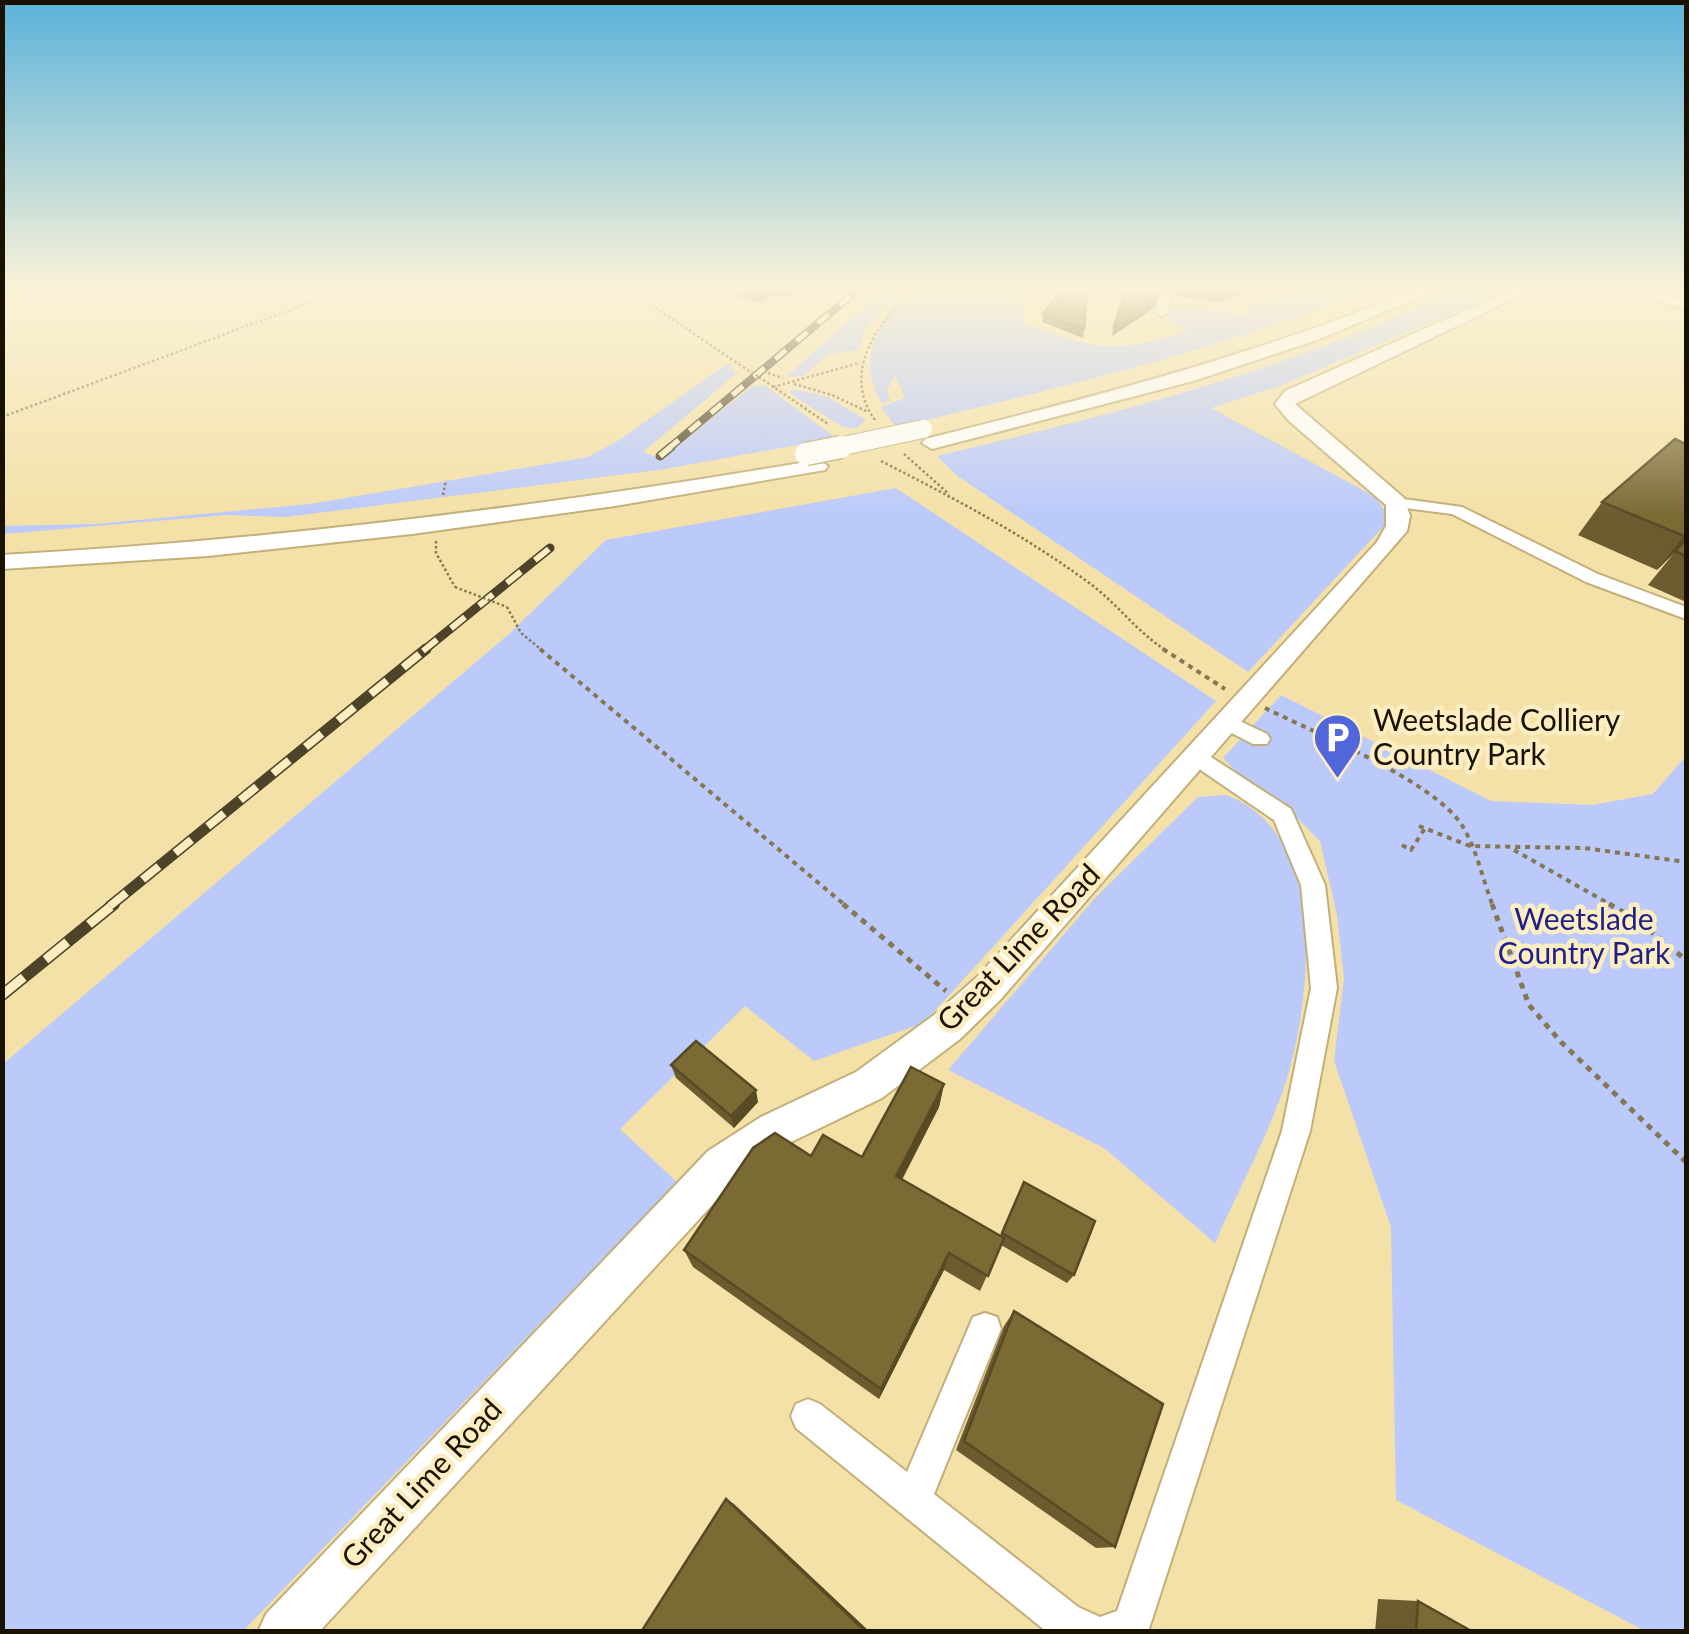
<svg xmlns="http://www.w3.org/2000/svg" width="1689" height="1634" viewBox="0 0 1689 1634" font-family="Lato,sans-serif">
<rect width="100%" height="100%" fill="#f4e1a8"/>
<path fill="#bbcafb" d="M885,288H908L865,328L858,351C835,349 820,359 805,376L786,377Z
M921,288H1046L1042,295L1023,294L1013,303L1026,307L1022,314L1025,325C1101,350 1111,354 1189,331L1167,322L1175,307L1227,311L1240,318L1251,314L1247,309L1249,306C1290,296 1328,288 1372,288C1223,350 1057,389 896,427L881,407L905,398L895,375L887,390L890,401L882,403C854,358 878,313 921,288Z
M1459,288H1513L1277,387L1211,408L1376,497L1386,513L1384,526L1248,672L956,475L937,456C1115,414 1295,369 1459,288Z
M728,363L736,374L643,452L661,459L751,387L764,385L836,438L665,469L286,517L226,515L3,534L2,526L96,524L310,504L588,457L619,440Z
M794,389L828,397L866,420L856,429L843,427L795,397L790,392Z
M896,488L1216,701L924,1023L814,1061L745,1006L620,1129L677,1182L243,1631L3,1629V1064L509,634L606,540Z
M1281,695L1491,801L1592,805L1653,794L1686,756V1631H1645L1396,1500L1391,1227L1334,1061L1344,978L1337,915L1320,841L1283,804L1240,775L1223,758Z
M1226,795C1328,832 1312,992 1288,1075C1273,1127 1237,1192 1215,1243L1104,1148L948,1070L1095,898L1198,797Z"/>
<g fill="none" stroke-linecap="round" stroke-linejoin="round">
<defs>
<path id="minor" d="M1162,288H1174L1168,313L1162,317L1156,313Z
M1623,288H1640L1686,301V309Z
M1396,498L1462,507L1598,574L1686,607V619L1586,582L1452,514L1390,506V500Z
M1227,715L1267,734L1270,739L1267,744H1253L1220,727L1217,722Z
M1197,748L1291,809L1325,885L1337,988L1310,1131L1148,1632H1047L796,1428L791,1416L796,1404L808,1399L820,1404L907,1472L973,1317L985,1313L997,1317L1001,1329L934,1494L1078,1607L1100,1617L1117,1611L1282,1131L1311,988L1301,885L1274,820L1189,762L1186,756Z"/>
<path id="major" d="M1420,288H1441L1317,340L1193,381L932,449L922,443L925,439C1094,397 1259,354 1420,288Z
M1516,288H1536L1295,404L1404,498L1410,516L1407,531L1000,1000L960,1039L882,1098L789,1143L736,1179L319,1632H258L266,1614L708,1151L761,1117L856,1072L934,1015L976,978L1377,542L1386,526V505L1288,420L1275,404L1285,391Z
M818,460L828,466L825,470L615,506L412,534L208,556L2,569V555C277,540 547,506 818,460Z"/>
</defs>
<use href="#minor" stroke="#c2af79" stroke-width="4"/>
<use href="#major" stroke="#c2af79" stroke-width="4"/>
<path stroke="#847752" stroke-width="2.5" stroke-dasharray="2.5 2.5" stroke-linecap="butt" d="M627,288L743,367
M1277,296L1284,294
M768,373L783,378
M759,377L828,424
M794,384L832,395L868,412
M773,387L859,363
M2,417L349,288
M875,420C840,371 879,321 915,288
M904,454L949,494
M881,461C957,500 1023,534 1092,585C1119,606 1138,633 1167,651
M443,495L446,480
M436,541V553L455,587
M507,607L521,633L543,651"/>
<path stroke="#847752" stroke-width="4" stroke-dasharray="5 5" stroke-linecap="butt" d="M540,649L846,906
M1163,649L1225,689
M1265,708C1313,732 1437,782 1463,827C1477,850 1483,881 1493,906
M1419,826L1470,846L1584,848L1686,862
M1402,845L1411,850L1425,828
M1514,850L1613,906"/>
<path stroke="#847752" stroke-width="5" stroke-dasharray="6 6" stroke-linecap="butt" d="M843,904L946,991
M1492,904L1529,1005L1561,1042L1686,1162
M1609,904L1637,920L1686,960"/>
<use href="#minor" fill="#fff" fill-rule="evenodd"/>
<use href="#major" fill="#fff" fill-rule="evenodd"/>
<defs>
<path id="rail-far3" d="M668,449L860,288"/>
<path id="rail-far2" d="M660,456L671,447
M423,651L550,548"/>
<path id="rail-far1" d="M110,906L426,649"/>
<path id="rail" d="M2,995L114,904"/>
</defs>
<use href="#rail-far3" stroke="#4d4328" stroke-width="8"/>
<use href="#rail-far2" stroke="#4d4328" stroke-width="9"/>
<use href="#rail-far1" stroke="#4d4328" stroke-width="11"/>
<use href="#rail" stroke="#4d4328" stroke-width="12"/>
<use href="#rail-far3" stroke="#fdeec1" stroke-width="5" stroke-dasharray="14" stroke-linecap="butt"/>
<use href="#rail-far2" stroke="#fdeec1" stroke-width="6" stroke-dasharray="18" stroke-linecap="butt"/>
<use href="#rail-far1" stroke="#fdeec1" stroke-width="8" stroke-dasharray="21" stroke-linecap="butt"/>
<use href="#rail" stroke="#fdeec1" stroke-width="9" stroke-dasharray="28" stroke-linecap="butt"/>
<defs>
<path id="major-bridge-far1" d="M829,449L923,429"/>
<path id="major-bridge" d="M806,454L841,447"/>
</defs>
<use href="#major-bridge-far1" stroke="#c2af79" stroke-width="20" stroke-linecap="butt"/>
<use href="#major-bridge" stroke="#c2af79" stroke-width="25" stroke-linecap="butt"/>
<path stroke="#847752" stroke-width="2.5" stroke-dasharray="2.5 2.5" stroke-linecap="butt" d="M743,367L759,377
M455,587L507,607"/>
<use href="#major-bridge-far1" stroke="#fff" stroke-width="18"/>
<use href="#major-bridge" stroke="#fff" stroke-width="22"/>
</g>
<path fill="#6b5b2e" d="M737,288H799L786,298L773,295L761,303L738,298Z
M1177,288H1270L1216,302L1176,296Z
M1043,314L1084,329L1083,338L1042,322Z
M1686,444V602L1648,585L1674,553L1657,570L1578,535L1602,502Z
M671,1065L758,1102L734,1128L676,1078Z
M944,1084L939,1107L902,1180L1000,1236L1024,1182L1074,1275L1067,1283L1001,1245L980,1291L944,1270L879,1399L693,1267L684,1250L811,1156L862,1157Z
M1014,1311L1115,1547L1096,1548L956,1450L1004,1326Z
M1378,1599L1418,1601L1473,1632H1375Z"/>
<path fill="#574a25" d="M760,288H772L773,295L761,303Z
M785,288H799L786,298Z
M1161,288L1153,309L1112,336L1114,327Z
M1242,288H1270L1216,302L1219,294Z
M1686,534V541L1657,570L1684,536Z
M944,1084L939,1107L893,1196L896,1176Z
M756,1090L758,1102L734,1128L731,1116Z
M949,1253L944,1270L879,1399L881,1389Z
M726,1499L734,1504L870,1632H866Z"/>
<path fill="#7c6a35" stroke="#574a25" stroke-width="2.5" d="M1063,288H1087L1084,329L1043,314Z
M1126,288H1160L1155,301L1114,327Z
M1178,288H1242L1219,294Z
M1675,439L1686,444V534L1684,536L1602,502Z
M1686,540V556L1675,551Z
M696,1041L756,1090L731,1116L671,1065Z
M911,1067L944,1084L896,1176L1004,1238L988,1276L949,1253L881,1389L684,1250L753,1148L775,1133L811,1156L823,1135L862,1157Z
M1024,1182L1095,1221L1074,1275L1002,1233Z
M1014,1311L1163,1404L1115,1547L964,1441Z
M726,1499L866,1632H641Z
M1418,1601L1473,1632H1416Z"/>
<linearGradient id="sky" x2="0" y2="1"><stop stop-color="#5bb2da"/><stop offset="0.56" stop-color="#faf2d8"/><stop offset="1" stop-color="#faf2d8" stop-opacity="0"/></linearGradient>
<rect width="1689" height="516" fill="url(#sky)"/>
<defs>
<symbol id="parking-pin" viewBox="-11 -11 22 30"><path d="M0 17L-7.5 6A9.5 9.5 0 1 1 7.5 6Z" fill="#5166db" stroke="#fdeec1"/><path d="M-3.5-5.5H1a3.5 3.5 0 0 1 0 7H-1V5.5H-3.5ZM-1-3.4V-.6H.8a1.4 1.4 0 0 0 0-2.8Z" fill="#fff"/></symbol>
</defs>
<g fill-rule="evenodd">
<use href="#parking-pin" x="1310" y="710" width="55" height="75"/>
</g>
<g text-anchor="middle" stroke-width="9" stroke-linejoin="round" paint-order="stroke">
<g font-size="30" fill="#191200" stroke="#fdeec1" text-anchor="start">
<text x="1373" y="731">Weetslade Colliery<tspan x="1373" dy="34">Country Park</tspan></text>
</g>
<g font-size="30" fill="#1e1f8a" stroke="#fdeec1">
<text x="1584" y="930">Weetslade<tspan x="1584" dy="34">Country Park</tspan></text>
</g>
<g font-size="30" fill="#191200" stroke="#fdeec1">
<text transform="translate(1019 948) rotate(-46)" y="10">Great Lime Road</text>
<text transform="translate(422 1484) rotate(-47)" y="10">Great Lime Road</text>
</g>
</g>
<rect width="1689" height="1634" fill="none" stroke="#191200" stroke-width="10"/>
</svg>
